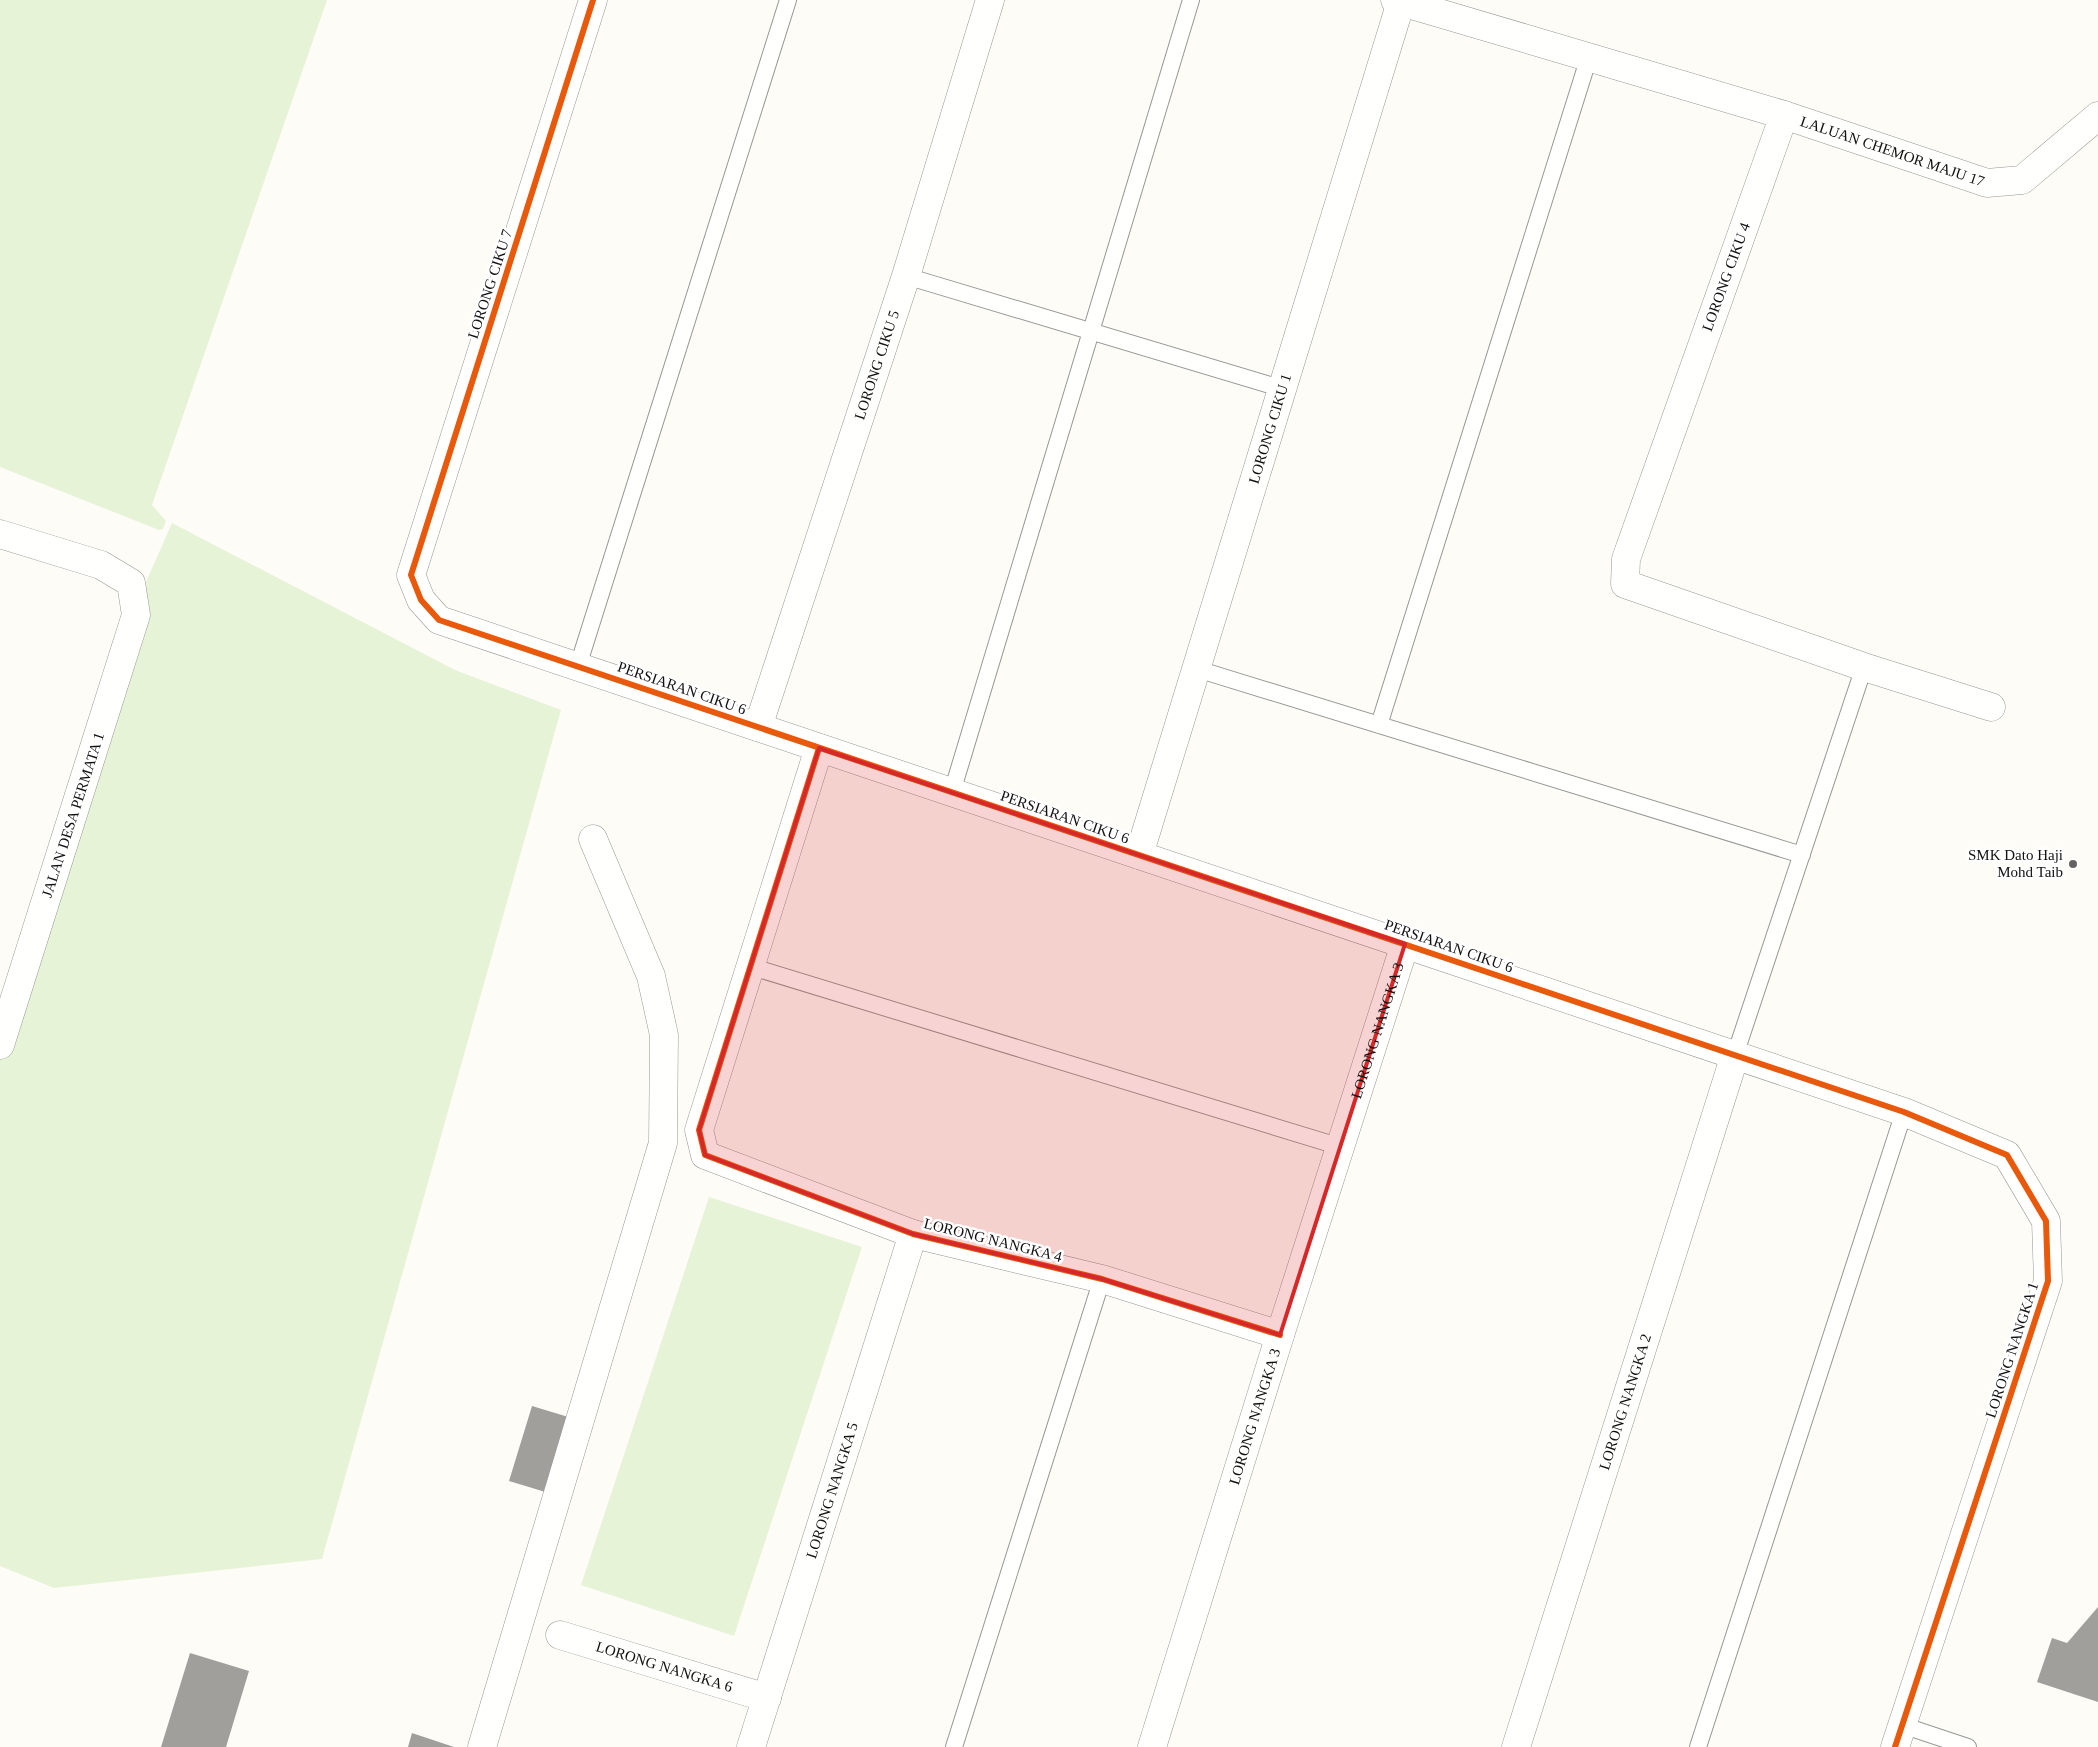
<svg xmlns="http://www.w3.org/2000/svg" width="2098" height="1747" viewBox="0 0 2098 1747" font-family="'Times New Roman',serif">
<rect width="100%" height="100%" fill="#fdfcf7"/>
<path fill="#e7f3d7" d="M0,0H327L152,505L166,521L163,529L159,530L0,467Z
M172,523L455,670L561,710L322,1559L54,1588L0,1566V1052L139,598Z
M709,1197L862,1247L734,1636L581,1585Z"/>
<path fill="#a19f9c" d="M532,1406L575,1419L552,1494L509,1481Z
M2098,1607V1702L2037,1682L2052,1638L2067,1643Z
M190,1653L249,1671L226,1747H161Z
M412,1733L454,1747H408Z"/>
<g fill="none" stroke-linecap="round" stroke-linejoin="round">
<defs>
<path id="service" d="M906,276L1283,389
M578,666L788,0
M1197,669L1802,855
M1379,725L1589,57
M952,792L1191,0
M749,966L1341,1147
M1735,1055L1864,667
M1902,1725L1968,1747
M954,1747L1102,1279
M1698,1747L1904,1112"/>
<g id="minor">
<path d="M593,0L411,575L421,600L439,620L1904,1112L2007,1155L2046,1221L2048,1281L1895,1747"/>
<path id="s1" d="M1395,0L1784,115L1987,183L2022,180L2098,116"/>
<path d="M1784,115L1626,559L1625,584L1864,667L1991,707"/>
<path d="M0,534L101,565L131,583L136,615L0,1045"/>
<path id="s2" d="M758,727L906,276L990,0"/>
<path d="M819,748L699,1130L705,1155L913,1234L1102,1279L1280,1335"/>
<path id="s3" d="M1139,855L1401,2"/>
<path id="s4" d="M560,1635L767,1698"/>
<path d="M482,1747L663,1143L664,1035L651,976L593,839"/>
<path id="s5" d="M751,1747L913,1234"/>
<path id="s6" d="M1152,1747L1280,1335L1405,944"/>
<path id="s7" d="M1516,1747L1735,1055"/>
</g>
</defs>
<use href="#service" stroke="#979795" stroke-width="18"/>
<use href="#minor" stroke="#979795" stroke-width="29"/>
<use href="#service" stroke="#fffffe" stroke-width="16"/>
<use href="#minor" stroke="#fffffe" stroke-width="28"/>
<defs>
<path id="cycleway" d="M593,0L411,575L421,600L439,620L1904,1112L2007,1155L2046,1221L2048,1281L1895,1747
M819,748L699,1130L705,1155L913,1234L1102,1279L1280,1335"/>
</defs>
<use href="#cycleway" stroke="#fff" stroke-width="9"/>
<use href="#cycleway" stroke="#e8590c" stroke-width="6"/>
</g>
<path fill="#d62828" fill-opacity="0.2" stroke="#d62828" stroke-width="4" stroke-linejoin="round" d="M819,748L1405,944L1280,1335L1102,1279L913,1234L705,1155L699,1130Z"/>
<circle fill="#646362" stroke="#fff" stroke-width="2" cx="2073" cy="864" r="5"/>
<g text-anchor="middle" stroke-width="5" stroke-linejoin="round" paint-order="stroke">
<g font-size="15" fill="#111" stroke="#fff">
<text dy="5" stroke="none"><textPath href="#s1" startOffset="520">LALUAN CHEMOR MAJU 17</textPath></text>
<text transform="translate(1726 277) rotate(-70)" y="5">LORONG CIKU 4</text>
<text transform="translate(490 284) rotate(-72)" y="5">LORONG CIKU 7</text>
<text dy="5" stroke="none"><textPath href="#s2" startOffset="381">LORONG CIKU 5</textPath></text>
<text dy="5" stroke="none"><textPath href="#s3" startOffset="446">LORONG CIKU 1</textPath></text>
<text transform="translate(682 688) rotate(19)" y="5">PERSIARAN CIKU 6</text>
<text transform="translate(73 815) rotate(-72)" y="5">JALAN DESA PERMATA 1</text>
<text transform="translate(1065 817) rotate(19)" y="5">PERSIARAN CIKU 6</text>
<text transform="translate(1449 946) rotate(19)" y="5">PERSIARAN CIKU 6</text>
<text dy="5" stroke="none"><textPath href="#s6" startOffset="751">LORONG NANGKA 3</textPath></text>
<text transform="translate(993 1240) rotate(14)" y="5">LORONG NANGKA 4</text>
<text transform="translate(2012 1350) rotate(-72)" y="5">LORONG NANGKA 1</text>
<text dy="5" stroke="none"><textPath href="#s7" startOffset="362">LORONG NANGKA 2</textPath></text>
<text dy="5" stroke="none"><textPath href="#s6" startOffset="346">LORONG NANGKA 3</textPath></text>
<text dy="5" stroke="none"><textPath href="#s5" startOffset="269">LORONG NANGKA 5</textPath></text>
<text dy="5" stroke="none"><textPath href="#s4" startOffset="109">LORONG NANGKA 6</textPath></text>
</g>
<g font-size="15" fill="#111" stroke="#fff" text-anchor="end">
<text x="2063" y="860">SMK Dato Haji<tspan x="2063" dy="17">Mohd Taib</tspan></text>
</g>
</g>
</svg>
